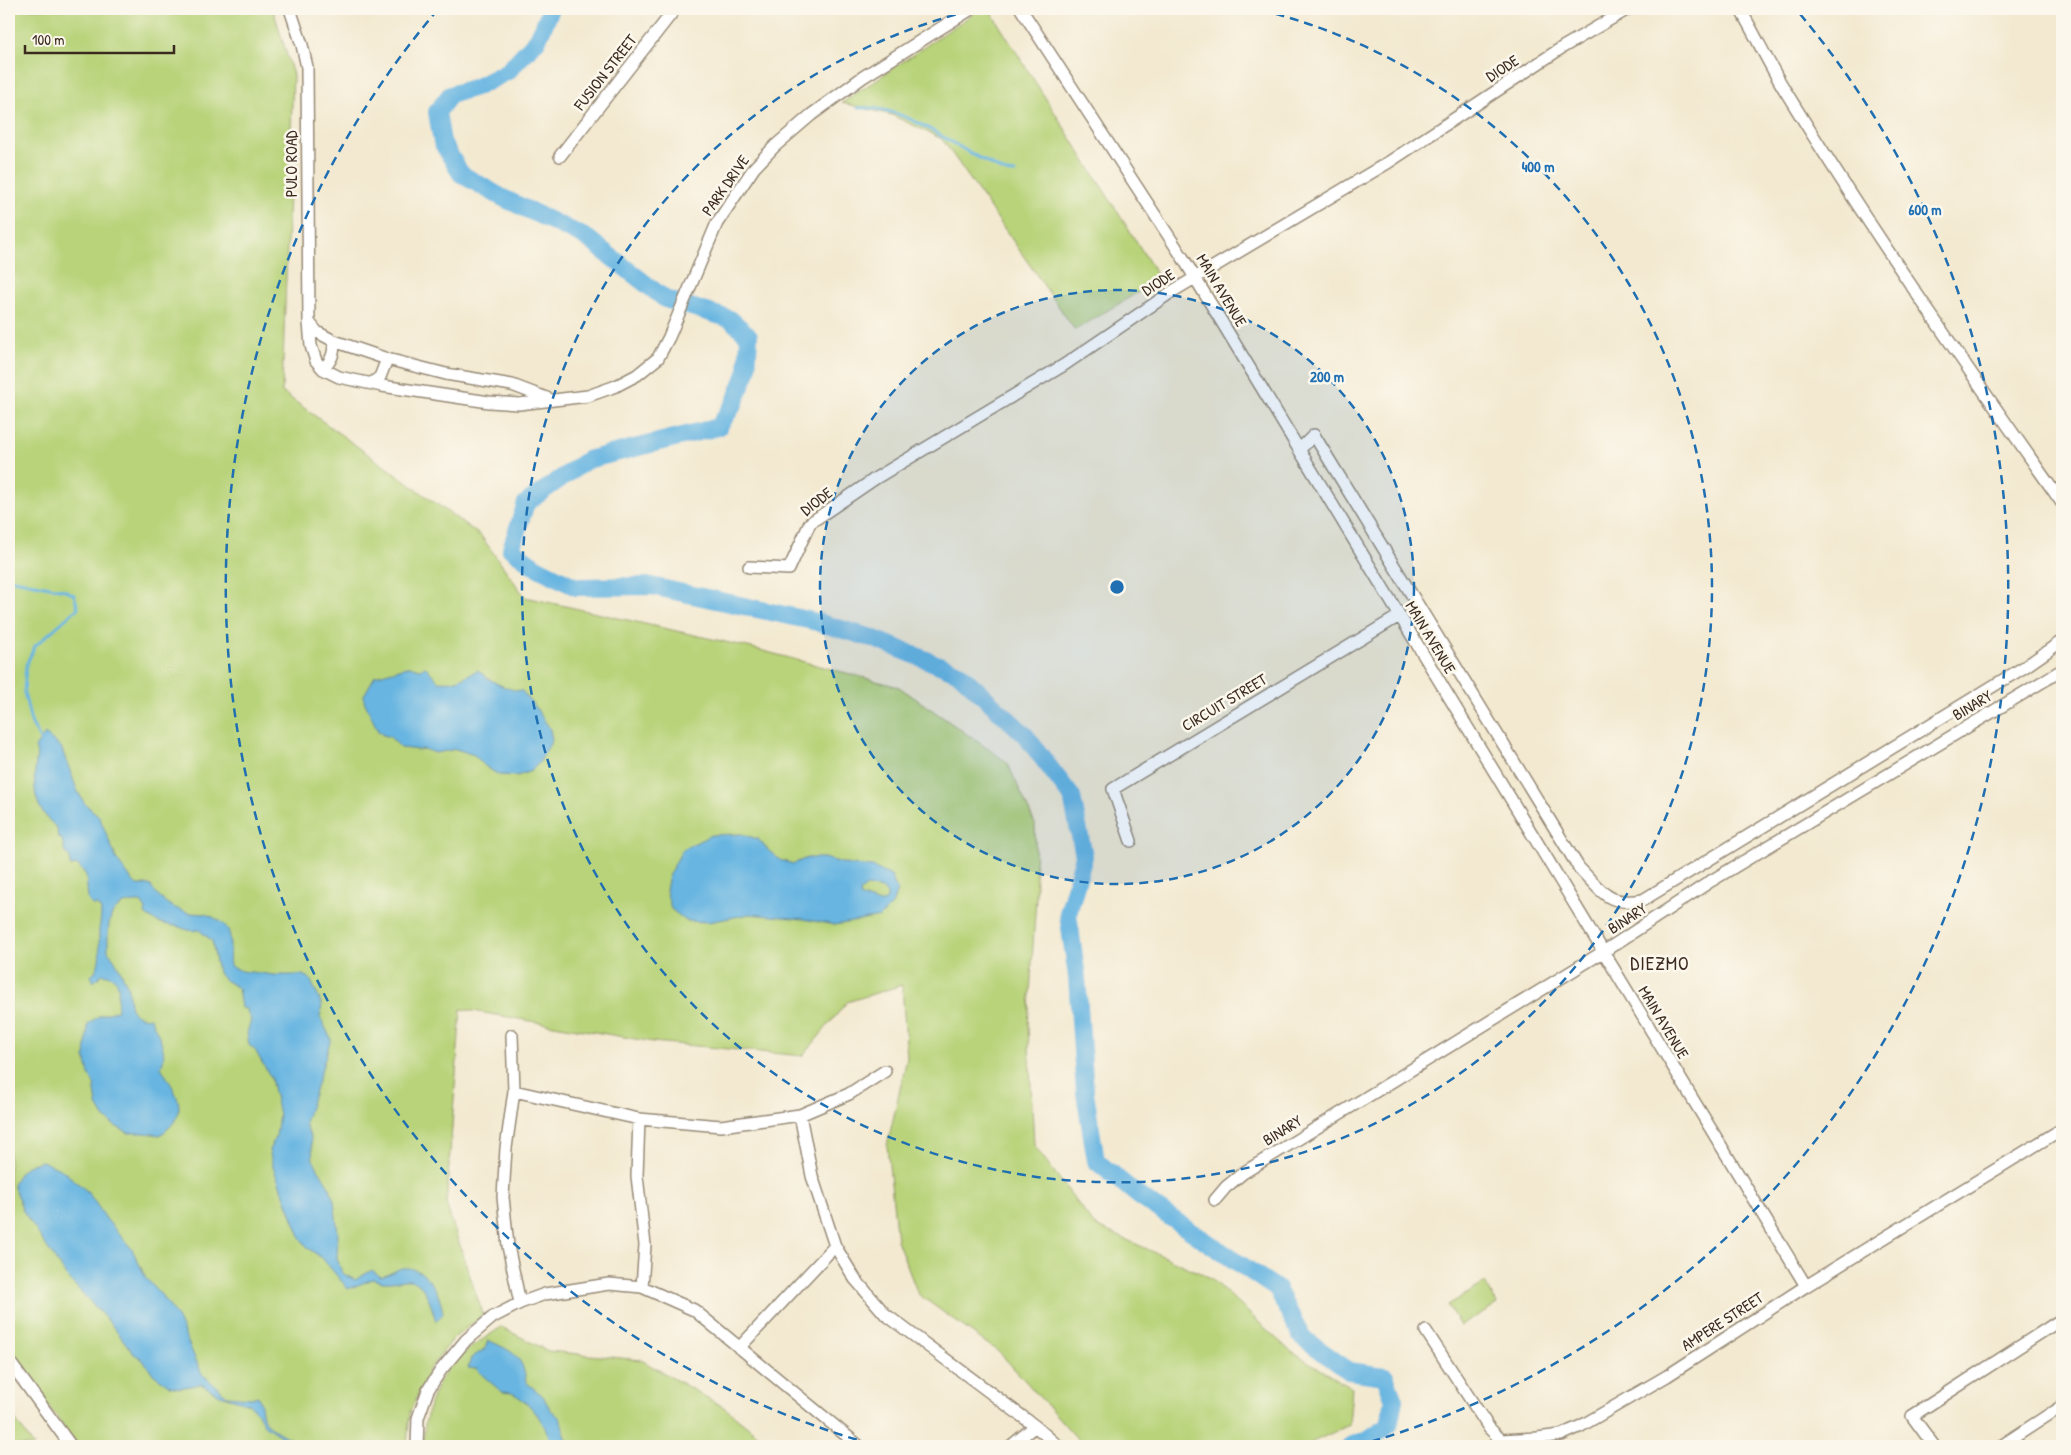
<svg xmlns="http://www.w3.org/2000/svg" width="2071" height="1455" viewBox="0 0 2071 1455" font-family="'Patrick Hand',sans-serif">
<rect width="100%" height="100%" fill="#fbf7ec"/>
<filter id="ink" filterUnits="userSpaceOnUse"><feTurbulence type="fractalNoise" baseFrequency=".02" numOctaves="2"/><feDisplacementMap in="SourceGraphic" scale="10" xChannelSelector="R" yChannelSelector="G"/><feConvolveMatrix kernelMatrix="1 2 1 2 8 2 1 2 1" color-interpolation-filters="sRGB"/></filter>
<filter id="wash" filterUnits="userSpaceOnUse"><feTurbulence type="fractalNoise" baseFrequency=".0096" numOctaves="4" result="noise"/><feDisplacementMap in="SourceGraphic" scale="20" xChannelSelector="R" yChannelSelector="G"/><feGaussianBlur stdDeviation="1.12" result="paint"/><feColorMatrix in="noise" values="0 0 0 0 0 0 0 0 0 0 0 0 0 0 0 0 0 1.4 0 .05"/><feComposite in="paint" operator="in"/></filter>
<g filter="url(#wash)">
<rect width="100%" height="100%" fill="#f3e9d0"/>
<path fill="#b8d379" stroke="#7a7e4c" d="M9,9H273L293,75L282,392L481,536L525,597L752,648L899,687L1007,762L1035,824L1036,897L1028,1027L1034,1145L1094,1225L1211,1278L1290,1351L1352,1388L1349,1425L1304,1446H1084L1000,1353L918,1294L897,1240L887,1146L907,1058L902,985L847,1002L803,1056L653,1042L461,1009L446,1204L483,1315L454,1338L430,1368L410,1412L407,1446H78L9,1352Z
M980,9H989L1160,279L1075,330L942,139L892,115L842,103Z
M1485,1283L1497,1304L1460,1326L1448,1305Z
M501,1327L548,1351L641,1360L725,1408L772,1446H423C423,1422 432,1390 447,1370C461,1352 483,1340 501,1327Z
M9,1411L34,1446H9Z"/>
<path fill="#67b5e1" stroke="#517080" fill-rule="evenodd" d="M410,666L419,669L426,667L438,681C458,683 461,678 478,670C489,681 507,690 522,691L536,708L550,729L552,740L539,763L531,771L517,776L499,775L486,767L474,755L456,749L436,753L423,749L418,750L401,748L390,737L383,735L378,731L364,701V695L375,676Z
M45,734L61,747L78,792L85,804L99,816L117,860L131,879L137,885H150C158,899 170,907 186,912C192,914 199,913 205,914C214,917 226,923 229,932C232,942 228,954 230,966L242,971L275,975H303L310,979L322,1005L320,1017L331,1039L305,1123L311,1139L313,1160L330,1188L334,1201L338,1233L337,1258L342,1273L355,1280L372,1270L381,1277C389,1275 396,1269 403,1268C427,1266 441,1294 443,1314L436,1321C431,1306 425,1277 404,1280C393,1282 383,1284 373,1279L348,1289L322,1258L309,1249L301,1239L273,1167L269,1150L276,1136L279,1115L271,1078L255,1050L249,1045L247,1033L251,1020L246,1009L241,1008L238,988L225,980L218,973L212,941L199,930C186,932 186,928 175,926C163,924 156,923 145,914L146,909L141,902C106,901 108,924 108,951C116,960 121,972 126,983C134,1000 122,1016 150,1018C157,1032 169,1051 161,1067C176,1094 193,1112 160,1135L144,1133H129L115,1126L104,1117L97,1105L94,1084L89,1075L85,1057L88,1024L99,1016L118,1010C115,995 127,977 102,974L94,982L91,976C104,963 98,947 99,930C100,924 101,917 101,910L97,905H92L88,900L86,875L78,865L70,866V857L65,853L62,839L58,838L57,828C37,810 33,796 35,770C36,761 38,755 35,747Z
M741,834L758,839L769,851L780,860L793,864L807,858H824L850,865L873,867L891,876L897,890L892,905L880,917L835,925L803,919L750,914L709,922L686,921L671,909L666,891L669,874L683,849L711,835ZM867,886L882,889L887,893V900L880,903L861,897L860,891Z
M42,1161L62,1170L88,1192L107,1220L132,1249L146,1278L164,1298L177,1317L202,1374L227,1396L251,1398L258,1396C262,1404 261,1411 264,1419C269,1430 293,1439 303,1446H295L264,1425L258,1413L249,1404L220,1395L201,1384L180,1388L170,1386L154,1375L141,1358L134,1354L110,1323L67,1277L23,1211L13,1185C20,1169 24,1166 42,1161Z
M488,1340C511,1351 523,1354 526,1382L543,1396L550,1409L560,1418L566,1438L572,1446H552C547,1426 533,1404 514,1394C511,1392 506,1393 503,1392C499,1390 479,1373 477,1369L468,1368L471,1358L485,1349Z"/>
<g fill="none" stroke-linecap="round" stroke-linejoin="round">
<path stroke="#67b5e1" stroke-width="3" d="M858,108C905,105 946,142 987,162C995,167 1005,174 1015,173
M9,579L65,590L74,595L78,608L35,646L26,665L24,692L28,709L31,722L42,743"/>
<path stroke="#67b5e1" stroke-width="18" d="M551,9L538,39L508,71L479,86L450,95L437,112L442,142L461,174L501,197L587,238L665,299L730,319L749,336L747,371L734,404L718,427L587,460L526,503L511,549L536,567L576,587L651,586L817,622L872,638L959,673L1025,735L1072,797L1084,856L1068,914L1077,977L1085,1093L1096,1161L1140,1197L1277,1289L1302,1337L1349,1371L1385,1376L1394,1400L1389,1425L1367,1440L1350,1446"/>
</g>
</g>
<g filter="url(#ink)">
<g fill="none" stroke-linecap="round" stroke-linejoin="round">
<defs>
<path id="street" d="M290,9L302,45L307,67L309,322L311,346L316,361L323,369L339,377L382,386L489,402L519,404L588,396L616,386L637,375L658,358L669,337L717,223L754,168L775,146L811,115L863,77L971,9
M1021,9L1183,258L1806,1286
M1740,9C1756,36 1769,65 1786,92C1872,232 1967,368 2062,503
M560,156L675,9
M309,322L317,332L334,341L387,359L446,374L512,385L549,399
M323,369C332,360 334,354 334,341
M372,383L380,377L387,359
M1299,450L1314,435L1579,868C1603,892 1607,906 1643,900L2026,666L2062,641
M749,567L789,569L810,523L876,478L1064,365L1173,291L1389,162L1563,47L1628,9
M1131,841L1113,789L1399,616
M512,1035L514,1091L506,1148L503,1197L508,1246L520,1303
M514,1091L639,1119L721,1126L800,1115L849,1094L885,1071
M800,1115L812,1176L835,1246L855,1279L885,1314L1035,1426L1058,1446
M639,1119L637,1176L645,1245L642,1287
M1215,1200L1226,1187L1243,1173L1603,952L1711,881L2062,670
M1426,1331L1489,1428L1501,1440L1537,1438L1561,1435L1581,1426L1667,1376L1806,1286L2062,1129
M739,1348L835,1246
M9,1361L71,1446
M417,1446L418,1418L428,1390L441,1370L466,1340L493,1317L520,1303L545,1294L609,1284L642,1287L694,1310L859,1446
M1011,1446L1035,1426
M1934,1446L1912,1416L2062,1319
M2001,1446L2062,1406"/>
</defs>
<use href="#street" stroke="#978a77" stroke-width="14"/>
<use href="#street" stroke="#fff" stroke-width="11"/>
</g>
</g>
<circle cx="1117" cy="587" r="297" fill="#1f6fb2" fill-opacity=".12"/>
<g fill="none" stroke="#1f6fb2" stroke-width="2.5" stroke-dasharray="9 6">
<circle cx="1117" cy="587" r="297"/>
<path d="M1261 10A595 595 0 1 1 973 10"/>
<path d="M871 1444A892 892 0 0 1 434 14M1800 14A892 892 0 0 1 1363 1444"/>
</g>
<g text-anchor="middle" stroke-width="5" stroke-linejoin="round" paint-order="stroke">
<g font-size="16" fill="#3b2a1e" stroke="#fbf7ec">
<text transform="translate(1502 68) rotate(-33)" y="6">DIODE</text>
<text transform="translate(605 72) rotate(-52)" y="6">FUSION STREET</text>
<text transform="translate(291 164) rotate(-90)" y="6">PULO ROAD</text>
<text transform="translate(725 185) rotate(-55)" y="6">PARK DRIVE</text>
<text transform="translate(1158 282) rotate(-33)" y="6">DIODE</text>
<text transform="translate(1222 290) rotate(59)" y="6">MAIN AVENUE</text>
<text transform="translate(816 501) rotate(-38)" y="6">DIODE</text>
<text transform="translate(1431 637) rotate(59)" y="6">MAIN AVENUE</text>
<text transform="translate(1224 702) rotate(-31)" y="6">CIRCUIT STREET</text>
<text transform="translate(1972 705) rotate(-31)" y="6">BINARY</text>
<text transform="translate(1627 918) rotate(-33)" y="6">BINARY</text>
<text transform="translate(1664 1022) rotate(59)" y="6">MAIN AVENUE</text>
<text transform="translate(1282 1130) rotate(-32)" y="6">BINARY</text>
<text transform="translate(1722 1321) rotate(-33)" y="6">AMPERE STREET</text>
</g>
<g font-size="19" letter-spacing="1" fill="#3b2a1e" stroke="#fbf7ec">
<text x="1660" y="970">DIEZMO</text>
</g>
</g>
<circle cx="1117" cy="587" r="8" fill="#1f6fb2" stroke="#fbf7ec" stroke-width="2.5"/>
<g font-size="15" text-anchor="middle" font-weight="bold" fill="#1f6fb2" stroke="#fbf7ec" stroke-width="5" stroke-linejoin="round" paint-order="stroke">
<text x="1538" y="172">400 m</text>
<text x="1925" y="215">600 m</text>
<text x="1327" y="382">200 m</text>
</g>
<rect width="2071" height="1455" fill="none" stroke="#fbf7ec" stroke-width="30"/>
<path d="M25 45v8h149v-8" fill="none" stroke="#3b2a1e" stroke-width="2.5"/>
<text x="32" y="45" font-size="15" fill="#3b2a1e" stroke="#fbf7ec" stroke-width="4" paint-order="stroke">100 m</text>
</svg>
